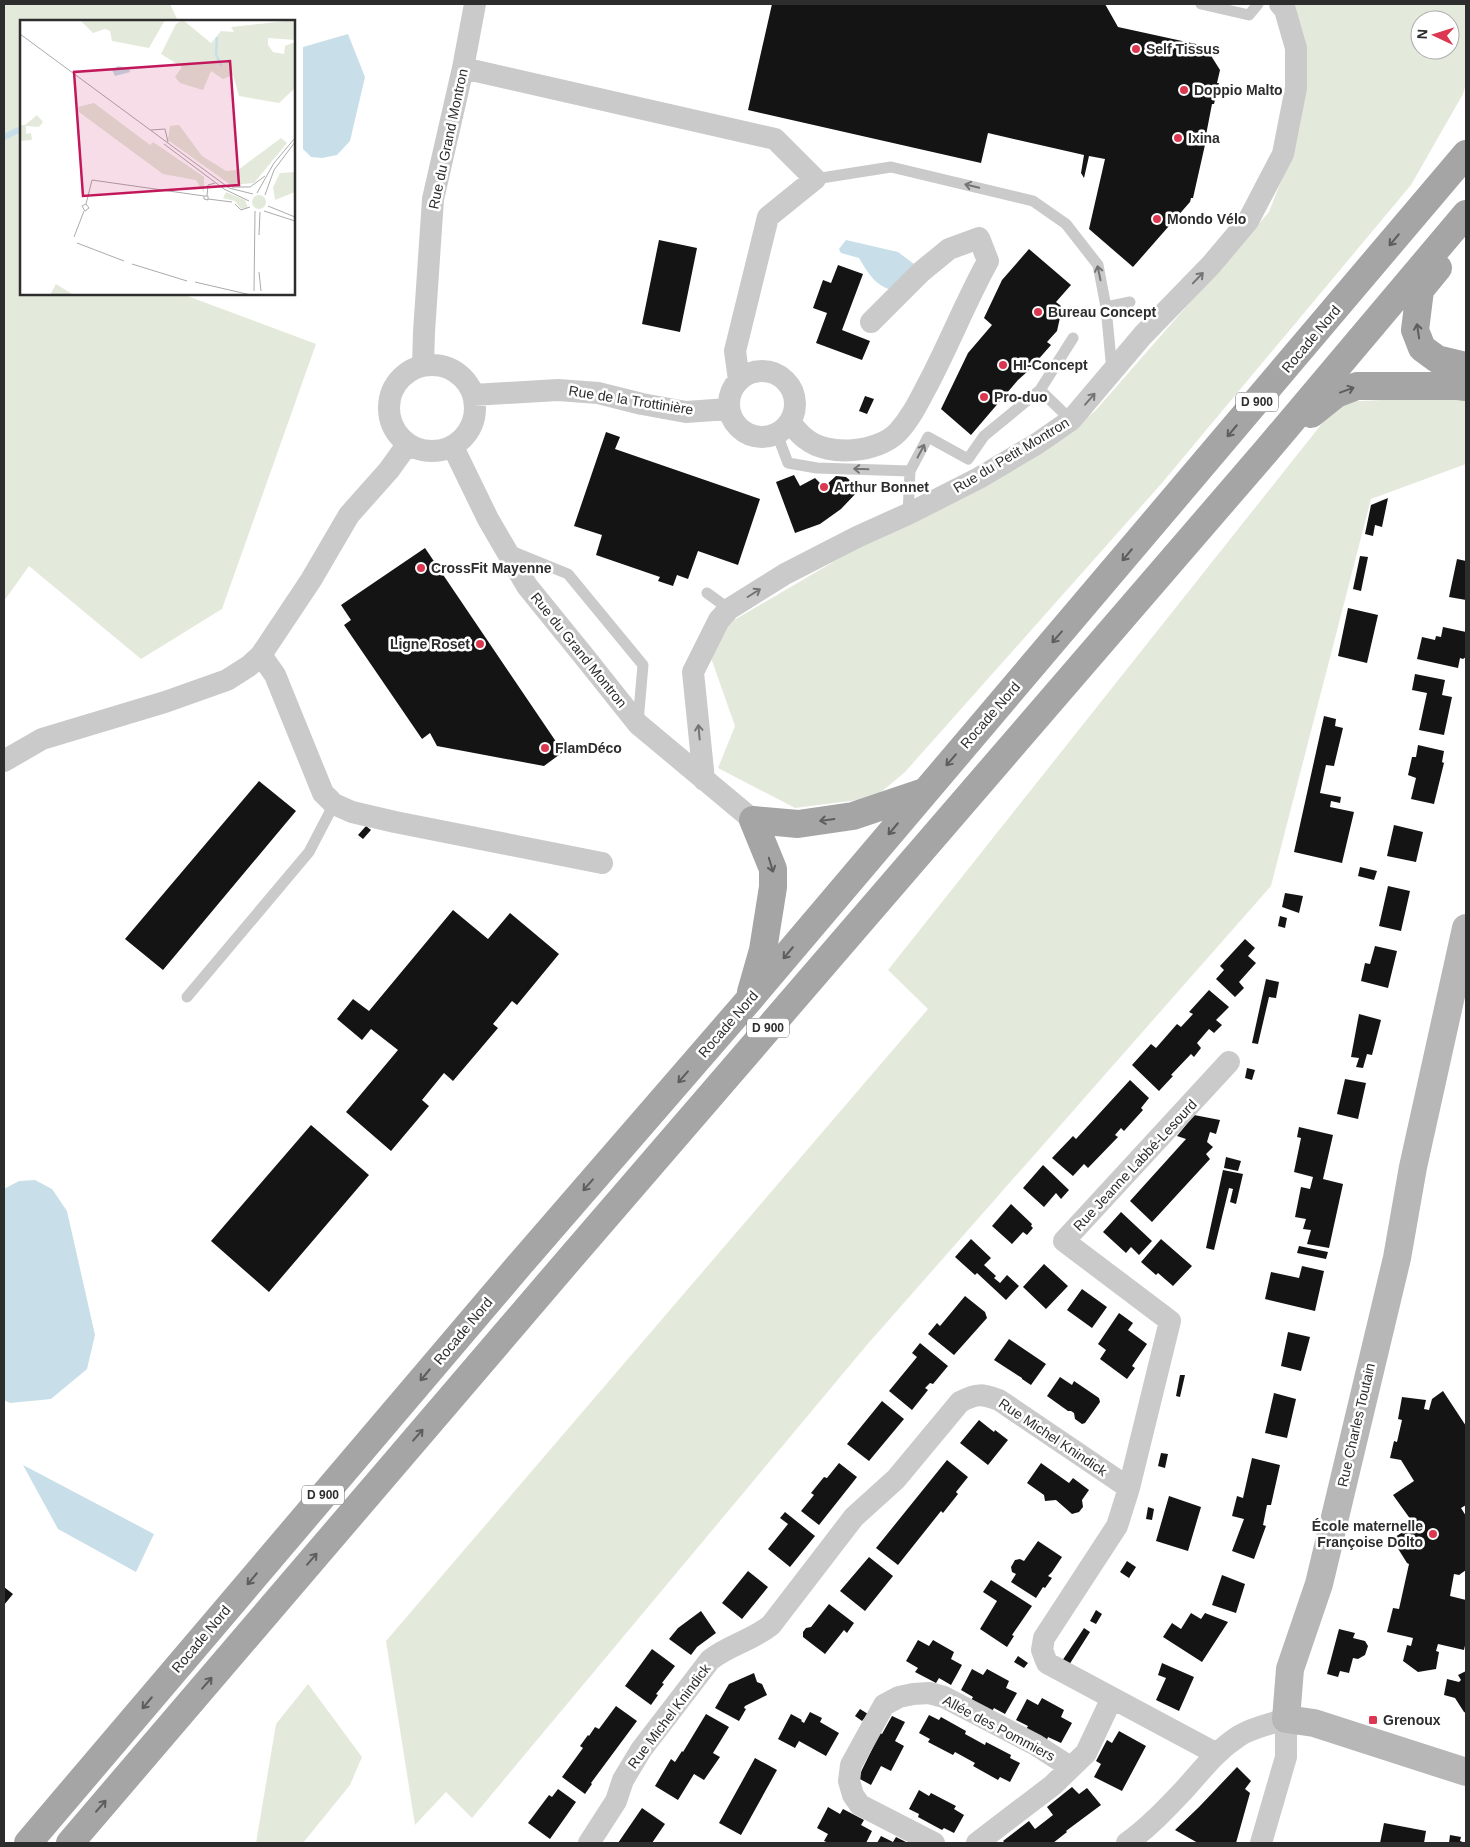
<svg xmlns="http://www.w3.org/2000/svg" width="1470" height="1847" viewBox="0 0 1470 1847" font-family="Helvetica,sans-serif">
<rect width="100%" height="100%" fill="#fff"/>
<path fill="#e4eadb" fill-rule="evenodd" d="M4,4H170L178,21H21V294H182L316,344L222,609L141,659L29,566L4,601Z
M1293,4H1466V83L1463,94L1411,185L1162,483L905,772L874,798L795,808L718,768L735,726L711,658L729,623L852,551L1046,451L1095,411L1269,212L1296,142ZM1420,20H1450V50H1420Z
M1466,396V464L1371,499L1271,886L866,1346L472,1818L446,1792L415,1825L386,1641L928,1009L888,970L1339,402Z
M308,1684L362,1757L350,1785L303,1843H256L276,1724Z"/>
<path fill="#c8dfe9" d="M348,34L365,77L350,141L337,155L322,158L311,157L303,149V47Z
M846,240L898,252L914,264L891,290C875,285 868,273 859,258L841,253L839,249Z
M35,1180L52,1189L67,1211L95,1335L87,1369L51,1399L10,1403L4,1400V1189L19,1181Z
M23,1465L154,1534L136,1572L58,1529Z"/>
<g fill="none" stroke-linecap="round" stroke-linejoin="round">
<path stroke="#c8dfe9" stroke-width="6" d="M4,137L21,129"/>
</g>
<path fill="#141414" d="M772,4H1105L1118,27L1205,46L1220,70L1217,83H1219L1214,104H1212L1206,135L1207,136L1193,198H1191L1190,202L1133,267L1089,229L1105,159L1089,156L1084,178L1081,173L1084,155L988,133L981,163L748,110Z
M659,240L697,248L680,332L642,324Z
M1029,249L1071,285L1056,302L1061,306V313L1057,331L1047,342L1051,345L1036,362L1035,360L1028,371L1018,380L971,435L941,409L968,353L992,325L984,318L1002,280Z
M838,265L863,274L842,330L870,341L862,360L816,343L827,313L813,308L823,280L831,283Z
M865,396L874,399L867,414L859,411Z
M606,432L620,437L615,449L760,499L738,565L698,551L688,579L677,575L673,586L658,581L660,577L596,555L602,535L574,526Z
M794,475L800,486L815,478L824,487L836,476L846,477L860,489L841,509L820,524L795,533L776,482Z
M1388,498L1382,527L1375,525L1373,536L1365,534L1371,505Z
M425,548L563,752L544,766L437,746L430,733L422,739L344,625L351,620L341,605Z
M1360,556L1368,557L1361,591L1353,589Z
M1457,559L1466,561V600L1449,597Z
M1348,608L1378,615L1367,663L1338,656Z
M1443,627L1466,632V657L1463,659L1460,658L1458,668L1417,659L1422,637L1435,640L1436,636L1441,637Z
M1415,674L1445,680L1442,695L1452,697L1444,735L1419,730L1427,693L1412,690Z
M1324,716L1336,719L1335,726L1343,728L1334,766L1326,765L1320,793L1341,797L1340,803L1331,801L1330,807L1354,812L1342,863L1294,852Z
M1418,745L1444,751L1442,762L1444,763L1434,804L1411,799L1416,778L1408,775L1412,757H1416Z
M259,781L296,811L163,970L125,939Z
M1394,825L1423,832L1416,862L1387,856Z
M366,826L371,830L363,839L358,835Z
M1360,867L1377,871L1374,880L1358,876Z
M1388,886L1410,891L1401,931L1379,926Z
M1285,893L1303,896L1299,913L1282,907Z
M453,910L488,939L510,913L559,954L517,1005L512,1001L493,1024L498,1028L453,1081L444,1073L422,1100L429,1106L391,1151L346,1112L398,1050L371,1029L362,1040L337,1019L353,999L369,1011Z
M1280,916L1287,918L1285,928L1278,926Z
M1245,939L1255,948L1248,956L1256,963L1239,982L1244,988L1235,997L1216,979L1224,970L1220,966Z
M1375,946L1397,951L1388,988L1361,981L1365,963L1370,964Z
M1266,979L1279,982L1276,998L1269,997L1258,1044L1252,1043Z
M1209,990L1229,1007L1216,1020L1222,1025L1214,1033L1209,1029L1197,1043L1201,1048L1194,1057L1191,1054L1171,1075L1173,1076L1159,1091L1132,1065L1151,1044L1156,1048L1177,1024L1181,1027L1193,1014L1189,1012Z
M1359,1014L1381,1020L1372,1055L1367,1054L1363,1068L1356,1067L1359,1058L1351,1057Z
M1247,1068L1255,1070L1252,1080L1245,1078Z
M1345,1079L1366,1083L1358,1119L1337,1114Z
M1130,1080L1149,1098L1141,1108L1143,1110L1124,1131L1121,1128L1115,1135L1118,1137L1088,1168L1084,1164L1073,1176L1052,1158L1073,1136L1076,1139Z
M1194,1115L1220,1120L1216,1134L1210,1132L1207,1142L1213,1147L1206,1154L1210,1159L1152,1222L1130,1201L1186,1139L1177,1136Z
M311,1125L369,1175L269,1292L211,1241Z
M1299,1127L1333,1135L1323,1179L1343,1184L1329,1248L1307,1244L1311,1230L1303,1229L1306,1219L1295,1217L1301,1187L1310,1189L1313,1177L1294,1172L1301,1138L1297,1137Z
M1226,1157L1241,1161L1238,1171L1224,1168Z
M1043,1165L1069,1190L1061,1199L1056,1193L1044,1207L1023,1188Z
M1223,1170L1243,1174L1236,1204L1230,1202L1233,1189L1229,1188L1214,1250L1206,1248Z
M1011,1204L1032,1224L1031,1226L1033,1228L1027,1235L1023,1232L1012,1244L992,1226Z
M1121,1212L1152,1241L1139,1255L1131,1247L1126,1253L1103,1232Z
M971,1239L991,1258L984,1265L996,1276L994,1278L1000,1283L1007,1275L1019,1286L1006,1300L977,1273L975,1275L955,1257Z
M1161,1239L1192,1266L1173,1286L1158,1273L1156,1275L1141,1262Z
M1299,1246L1328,1252L1326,1259L1297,1253Z
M1044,1264L1068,1286L1046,1309L1023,1287Z
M1302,1266L1324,1271L1315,1311L1265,1299L1271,1272L1299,1278Z
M1082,1289L1107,1307L1092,1328L1067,1310Z
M965,1296L985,1312L987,1318L954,1355L928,1334L937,1323L940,1326Z
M1119,1313L1133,1323L1128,1330L1147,1344L1132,1366L1135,1368L1127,1379L1100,1359L1106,1350L1098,1344Z
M1288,1332L1310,1337L1301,1371L1281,1366Z
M1009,1339L1046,1364L1031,1385L1022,1379V1378L994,1360Z
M920,1343L948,1366L933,1384L930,1383L925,1388L928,1390L912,1410L889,1391L917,1357L912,1353Z
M1180,1375H1185L1180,1397L1176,1396Z
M1060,1377L1072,1385L1074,1381L1099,1398L1100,1402L1085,1423L1082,1424L1075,1419L1074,1413L1071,1411H1068L1047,1396Z
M1443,1391L1466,1426V1505L1461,1508L1466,1516V1570L1459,1575L1454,1574L1450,1596L1466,1600V1641L1464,1650L1438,1644L1436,1651L1439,1652L1436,1669L1418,1672L1403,1661L1407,1645L1411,1646L1413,1638L1387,1632L1393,1608L1399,1609L1409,1564L1407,1563L1392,1539L1409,1528L1411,1520L1393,1495L1414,1481L1401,1460L1390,1458L1394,1441L1397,1442L1402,1420L1398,1419L1402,1397L1426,1400L1424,1409L1429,1410L1432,1399Z
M1274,1393L1296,1399L1287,1438L1265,1433Z
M882,1401L904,1419L869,1461L847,1444Z
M979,1420L994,1432L995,1430L1008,1440L988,1465L960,1443Z
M1161,1453L1168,1454L1165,1468L1158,1466Z
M1252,1458L1280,1465L1271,1505H1267L1263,1525L1266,1526L1254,1559L1232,1551L1244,1519L1232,1516L1237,1496L1243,1498Z
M947,1460L968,1477L956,1492L958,1494L943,1513L941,1511L898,1565L876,1548Z
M839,1463L857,1477L819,1525L801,1511L814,1495L811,1493L824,1477L827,1478Z
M1041,1463L1069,1483L1073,1478L1089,1490L1082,1500L1083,1507L1079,1512L1072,1514L1056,1500L1045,1501L1044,1495L1027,1483Z
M1169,1496L1201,1507L1188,1551L1156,1541Z
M1148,1507L1154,1509L1152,1520L1146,1519Z
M785,1512L815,1536L790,1567L768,1549L788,1524L780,1518Z
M1038,1541L1062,1557L1052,1572L1048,1576L1052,1578L1045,1588L1043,1587L1036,1598L1011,1582L1016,1574L1012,1572L1011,1567L1015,1560L1020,1559L1024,1561Z
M869,1557L893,1576L865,1611L840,1591Z
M1127,1561L1136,1567L1129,1578L1120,1572Z
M748,1571L768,1587L742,1619L722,1603Z
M1222,1575L1245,1584L1236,1613L1212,1605Z
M991,1580L1032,1606L1012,1635L1014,1636L1007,1647L980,1629L997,1601L983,1592Z
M4,1587L13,1594L4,1605Z
M829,1604L854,1623L847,1633L844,1630L825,1654L803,1637V1632L806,1628L811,1627Z
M1096,1610L1102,1614L1096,1624L1090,1621Z
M701,1611L716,1633L697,1647L691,1655L669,1639L678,1628Z
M1191,1613L1201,1619L1205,1613L1228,1622L1202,1662L1163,1637L1172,1623L1181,1629Z
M1084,1628L1090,1632L1069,1665L1062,1661Z
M1339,1629L1355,1633L1353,1638L1365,1641L1368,1646L1365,1655L1358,1659L1353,1658L1349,1673L1340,1671L1338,1677L1327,1674Z
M918,1640L929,1646L933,1640L954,1652L951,1659L962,1665L951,1685L939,1678L936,1683L915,1672L918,1668L906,1661Z
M652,1649L675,1666L662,1683L664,1684L656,1694L658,1695L651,1705L625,1686Z
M1018,1656L1028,1663L1024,1668L1014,1662Z
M1162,1663L1194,1677L1179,1711L1156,1700L1166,1678L1158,1675Z
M972,1669L983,1675L987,1669L1009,1681L1006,1688L1017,1693L1005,1714L994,1708L991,1713L970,1702L973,1697L961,1690Z
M1466,1671V1713L1464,1712L1455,1698L1444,1695L1447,1679L1459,1682L1461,1680L1458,1675Z
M754,1673L757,1682L762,1684L767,1695L745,1706L744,1708L746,1709L739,1721L715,1708L729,1684Z
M1042,1698L1064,1710L1061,1717L1072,1723L1061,1743L1048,1737L1046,1742L1025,1731L1028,1726L1016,1720L1027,1699L1038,1705Z
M616,1706L637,1721L591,1783L592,1784L585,1794L562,1777L583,1748L580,1746L588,1735L589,1736L595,1727L599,1729Z
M860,1709L868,1714L862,1721L855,1716Z
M810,1712L822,1718L820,1722L839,1733L826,1756L799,1741L795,1748L778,1739L791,1714L802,1720L801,1721L804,1723Z
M706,1714L729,1727L713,1753L720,1757L704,1780L694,1774L678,1800L655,1786L671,1759L675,1762L682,1751L683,1752Z
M929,1715L939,1720L941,1717L966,1731L965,1734L985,1745L986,1742L1011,1755L1010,1758L1020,1763L1010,1782L1000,1777L998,1780L973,1766L975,1763L955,1752L953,1755L928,1742L930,1739L919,1733Z
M892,1716L905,1722L895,1741L904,1746L891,1771L881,1766L871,1785L858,1778L880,1733L882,1734Z
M1119,1731L1146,1746L1122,1791L1094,1777L1101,1764L1096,1761L1107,1740L1112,1743Z
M755,1758L777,1770L741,1835L719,1823Z
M1237,1767L1251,1781L1245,1789L1250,1793L1236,1843H1198L1175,1830L1199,1807Z
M1072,1787L1079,1794L1087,1788L1101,1805L1066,1831L1067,1832L1053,1843H1005L1003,1841L1029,1821L1035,1829L1053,1815L1047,1807Z
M558,1789L576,1802L550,1839L528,1823L549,1795L552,1797Z
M919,1790L929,1796L931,1793L956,1806L954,1809L964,1815L954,1833L944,1828L942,1830L918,1817L919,1814L909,1809Z
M828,1807L840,1814L843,1809L864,1820L861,1825L872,1831L866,1843H829L824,1841L828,1834L817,1828Z
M642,1808L665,1824L652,1843H618Z
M1384,1823L1426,1831L1424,1843H1380Z
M1450,1835L1461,1837L1460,1841L1465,1843H1449Z
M881,1836L893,1842L896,1837L908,1843H877Z"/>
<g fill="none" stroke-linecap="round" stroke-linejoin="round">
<path stroke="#cacaca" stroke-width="11" d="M1201,4L1249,15L1258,4
M815,179L891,167L1033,201L1066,224L1098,265L1106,307L1112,371
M1106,307L1130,302
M1040,390L1071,420
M777,434L788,463L817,468L910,471
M908,514L910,471L928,437L968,459L984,436L1040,390L1073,338
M509,550L568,574L643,665L638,722
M707,593L729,609
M187,997L309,852L334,804"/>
<path stroke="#cacaca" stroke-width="22" d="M463,68L775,139L815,179L768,217L735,351L739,380
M389 408a43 43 0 1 1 86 0a43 43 0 1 1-86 0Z
M423,365L424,332L433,199L463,68L475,4
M729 404a33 33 0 1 1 66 0a33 33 0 1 1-66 0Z
M473,395L558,390L598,393L642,404L686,412L728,409
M790,423C795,428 800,435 806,439C828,457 878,453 898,432C911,418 919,401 928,384C949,344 966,301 988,261L979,238L949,249L921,272L871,322
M453,447L488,519L527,586L583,655L638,724L753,820
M261,655L311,580L349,515L389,470L407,445
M4,761L42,739L165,702L227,680L249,666L261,655L275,675L323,793L334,804L352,812L395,822L602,863
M704,780L693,672L719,620L729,609L785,574L857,537L908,514L979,478L1038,443L1071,420L1143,335L1211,265L1248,221L1283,154L1296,88V48L1285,10L1280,4
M1129,1488L1170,1321L1064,1241L1229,1062
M589,1843L616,1801L623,1780L641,1750L710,1660C729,1645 753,1640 771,1625L854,1517L896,1479L960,1402C977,1393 982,1394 999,1400L1129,1488L1117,1526L1044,1638L1042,1650L1047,1663L1215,1753
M934,1843L860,1805L853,1795L849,1781L851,1765L884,1705L899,1697L913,1694L929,1693L944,1697L1036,1745L1070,1767
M977,1843L1053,1785L1086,1753L1112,1698
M1127,1843C1148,1828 1166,1809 1184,1790C1202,1770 1216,1751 1239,1736C1253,1727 1271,1724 1286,1719V1757L1261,1843"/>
<path stroke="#b7b7b7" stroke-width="28" d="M1466,928L1413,1167L1397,1258L1319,1584L1290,1669L1286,1719L1314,1723L1466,1772"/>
<path stroke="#a5a5a5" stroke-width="28" d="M1438,268L1420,290L1415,330L1422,348L1437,359L1466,366
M1311,414L1336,394L1357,386H1458L1466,387
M751,992L763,950L773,887V869L753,820L798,824L853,816L924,792
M28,1843L521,1263L749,1000L1466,154
M70,1843L567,1262L1267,450L1466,214"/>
</g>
<defs><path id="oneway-shaft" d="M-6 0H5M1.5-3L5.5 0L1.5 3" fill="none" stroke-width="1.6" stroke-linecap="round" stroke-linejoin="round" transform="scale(1.25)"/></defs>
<g stroke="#747474">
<use href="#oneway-shaft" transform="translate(972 186) rotate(-166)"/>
<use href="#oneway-shaft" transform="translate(1099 273) rotate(-102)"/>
<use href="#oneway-shaft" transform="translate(1198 278) rotate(-46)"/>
<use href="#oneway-shaft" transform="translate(1090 399) rotate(-49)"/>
<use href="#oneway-shaft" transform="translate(921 451) rotate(-62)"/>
<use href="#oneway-shaft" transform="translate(861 469) rotate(-178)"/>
<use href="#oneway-shaft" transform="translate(754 593) rotate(-32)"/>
<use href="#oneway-shaft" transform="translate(699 732) rotate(-95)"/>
</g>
<g stroke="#5d5d5d">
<use href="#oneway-shaft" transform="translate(1394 240) rotate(130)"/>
<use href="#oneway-shaft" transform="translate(1418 331) rotate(-99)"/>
<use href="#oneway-shaft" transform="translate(1347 390) rotate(-20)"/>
<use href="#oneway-shaft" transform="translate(1232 431) rotate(130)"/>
<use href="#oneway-shaft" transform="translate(1127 555) rotate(130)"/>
<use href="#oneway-shaft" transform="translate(1057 637) rotate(131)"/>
<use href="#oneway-shaft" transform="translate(951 760) rotate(131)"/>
<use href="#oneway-shaft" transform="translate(827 820) rotate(172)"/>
<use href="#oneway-shaft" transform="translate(893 829) rotate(130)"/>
<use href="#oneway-shaft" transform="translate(771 865) rotate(73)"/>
<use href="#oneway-shaft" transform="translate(788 953) rotate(130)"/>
<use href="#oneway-shaft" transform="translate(683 1077) rotate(131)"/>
<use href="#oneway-shaft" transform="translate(588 1185) rotate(131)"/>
<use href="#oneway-shaft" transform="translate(425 1375) rotate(130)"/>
<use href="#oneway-shaft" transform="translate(418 1435) rotate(-49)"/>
<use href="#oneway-shaft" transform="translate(312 1559) rotate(-49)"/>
<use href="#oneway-shaft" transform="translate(252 1579) rotate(130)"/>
<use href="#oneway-shaft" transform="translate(207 1683) rotate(-49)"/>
<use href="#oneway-shaft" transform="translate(147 1703) rotate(130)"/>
<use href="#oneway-shaft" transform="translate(101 1806) rotate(-49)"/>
</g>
<g fill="#dc3751" stroke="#fff" stroke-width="2">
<circle cx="1136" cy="49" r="5"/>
<circle cx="1184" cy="90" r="5"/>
<circle cx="1178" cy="138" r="5"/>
<circle cx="1157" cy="219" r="5"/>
<circle cx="1038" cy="312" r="5"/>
<circle cx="1003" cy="365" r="5"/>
<circle cx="984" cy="397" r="5"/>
<circle cx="824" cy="487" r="5"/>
<circle cx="421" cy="568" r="5"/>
<circle cx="480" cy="644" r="5"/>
<circle cx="545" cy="748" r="5"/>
<circle cx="1433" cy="1534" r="5"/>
<rect x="1368" y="1715" width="10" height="10" rx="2.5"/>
</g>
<g text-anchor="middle" stroke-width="5" stroke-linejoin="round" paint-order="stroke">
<g fill="#fff" stroke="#6c6c6c" stroke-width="1">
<rect x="1236" y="392.5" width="42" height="19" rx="4"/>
<rect x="747" y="1018.5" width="42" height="19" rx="4"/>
<rect x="302" y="1485.5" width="42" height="19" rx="4"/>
</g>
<g font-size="12" font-weight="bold" fill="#2d2d2d">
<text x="1257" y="406">D 900</text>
<text x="768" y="1032">D 900</text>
<text x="323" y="1499">D 900</text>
</g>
<g font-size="14" font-weight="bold" fill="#2d2d2d" stroke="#fff" text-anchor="start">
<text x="1146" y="54">Self Tissus</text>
<text x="1194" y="95">Doppio Malto</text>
<text x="1188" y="143">Ixina</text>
<text x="1167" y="224">Mondo Vélo</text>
<text x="1048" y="317">Bureau Concept</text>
<text x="1013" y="370">HI-Concept</text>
<text x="994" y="402">Pro-duo</text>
<text x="834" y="492">Arthur Bonnet</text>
<text x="431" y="573">CrossFit Mayenne</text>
<text x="470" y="649" text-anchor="end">Ligne Roset</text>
<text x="555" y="753">FlamDéco</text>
<text x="1423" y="1531" text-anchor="end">École maternelle<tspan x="1423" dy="16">Françoise Dolto</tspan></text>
<text x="1383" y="1725">Grenoux</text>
</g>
<g font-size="14" fill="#2d2d2d" stroke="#fff">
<text transform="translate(448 139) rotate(-78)" y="5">Rue du Grand Montron</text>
<text transform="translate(1311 339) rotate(-50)" y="5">Rocade Nord</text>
<text transform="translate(631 400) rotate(9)" y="5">Rue de la Trottinière</text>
<text transform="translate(1011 455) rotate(-31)" y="5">Rue du Petit Montron</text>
<text transform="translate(579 650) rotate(51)" y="5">Rue du Grand Montron</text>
<text transform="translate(990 715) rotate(-49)" y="5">Rocade Nord</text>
<text transform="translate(728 1024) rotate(-49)" y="5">Rocade Nord</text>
<text transform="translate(1135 1165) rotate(-47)" y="5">Rue Jeanne Labbé-Lesourd</text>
<text transform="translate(463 1331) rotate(-50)" y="5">Rocade Nord</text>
<text transform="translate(1356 1425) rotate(-77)" y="5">Rue Charles Toutain</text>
<text transform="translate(1053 1437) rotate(34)" y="5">Rue Michel Knindick</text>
<text transform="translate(201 1639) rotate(-50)" y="5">Rocade Nord</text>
<text transform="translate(669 1716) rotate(-53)" y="5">Rue Michel Knindick</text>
<text transform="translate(999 1728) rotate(28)" y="5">Allée des Pommiers</text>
</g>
</g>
<g transform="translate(20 20)">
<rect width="275" height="275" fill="#fff"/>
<path d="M60,0H145L129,28L92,21L90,11L85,9L73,13ZM163,0L191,23L201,11L214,12L211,7L275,0V20L248,18V25L253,32L264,34L265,26L275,22V68L259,83L219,76L213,55L203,59L191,51L183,70L160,63L155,57L162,47L141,34L156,4ZM74,83L130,125L133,122L184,157V173L176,160L143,154L59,92L58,87ZM17,95L23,102L19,107L6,106V114L11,113L12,120L0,121V105H5ZM159,105L182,136L206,151L218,150L261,118L267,123L234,163L211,165L148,120L150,106ZM275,152V172L255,180L253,167L260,153ZM206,172L225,180L228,188L221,189L215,181L203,178ZM232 182a7 7 0 1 1 14 0a7 7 0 1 1-14 0ZM36,264L54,275H30Z" fill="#e4eadb"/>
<path d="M98,46L109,48L110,52L95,56L92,50Z" fill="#c8dfe9"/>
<path fill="none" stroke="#c8dfe9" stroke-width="2.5" d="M197,17L196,34L201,46"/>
<path fill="none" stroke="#ababab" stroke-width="1" d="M0,14L209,168L233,174M131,110L145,109L148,122M144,124L204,169L229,181M212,167H230L245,156M237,173L254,143L275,118M245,175L254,150L275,122M184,176H188V180L184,179ZM187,176L188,165L195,163M188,179L212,182M66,184L69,188L65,191L62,186L66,184L72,160L184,176M215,184L221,190L230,187M248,186L275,197M244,191L275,201M239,215L240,192M54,217L64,191M57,223L104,241M112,244L167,261M239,252L241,271M175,262L231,275M234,271L235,191"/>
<path fill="#c2185b" fill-opacity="0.15" stroke="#c2185b" stroke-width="2.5" d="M210,41L219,165L63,176L54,52Z"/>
<rect width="275" height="275" fill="none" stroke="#2d2d2d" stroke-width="2.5"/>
</g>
<rect width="1470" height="1847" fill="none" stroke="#2d2d2d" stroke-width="10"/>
<g transform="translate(1435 35) rotate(274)"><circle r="24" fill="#ffffff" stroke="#ababab"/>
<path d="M0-4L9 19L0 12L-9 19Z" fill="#dc3751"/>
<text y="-8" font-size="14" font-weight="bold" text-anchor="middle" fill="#2d2d2d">N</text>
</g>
</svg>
